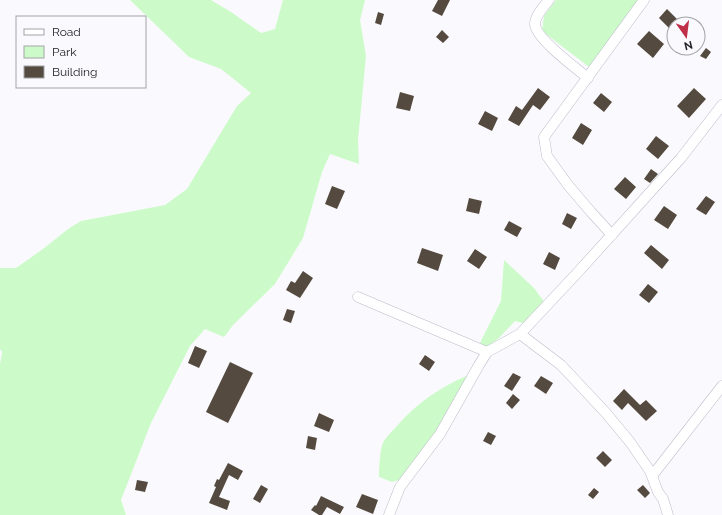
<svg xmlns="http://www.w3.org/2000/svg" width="722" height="515" viewBox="0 0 722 515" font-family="Raleway,sans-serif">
<rect width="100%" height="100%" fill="#fafafe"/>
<path fill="#ccfac9" d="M130,0H211L231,12L261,33L275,29L283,0H365L360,20L366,56L358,140L359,164L330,154L322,172L303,238L275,284L233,325L224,337L205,329L190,346L151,423L121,500L126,515H0V364L2,352L0,349V268H16L43,249L68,229L81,221L165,205L187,189L237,106L251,93L221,69L189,57Z
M556,0H638L589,67L542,31L544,16Z
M504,260L534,288L548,307L534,326L515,321L499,338L487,347L480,343L501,301Z
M471,374L449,417L405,478L392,482L379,477C379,469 380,446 384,441C387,436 392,431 396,427C418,402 440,387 471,374Z"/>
<path fill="#554a3f" d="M438,0H450L442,16L432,11Z
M667,9L678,20L670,29L659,18Z
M378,12L384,14L381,25L375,23Z
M442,30L449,37L443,43L436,37Z
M649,31L664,44L653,58L637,44Z
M706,48L711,52L706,59L700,56Z
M538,88L550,97L540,110L533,105L519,126L508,120L516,106L522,110Z
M694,88L706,99L689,118L677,106Z
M400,92L414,96L410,111L396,108Z
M601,93L612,102L604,112L593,103Z
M485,111L498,118L492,131L478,124Z
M581,123L592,130L583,145L572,138Z
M656,136L669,146L658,159L646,149Z
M651,169L658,174L650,183L644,179Z
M625,177L636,187L626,199L614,189Z
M332,186L345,191L337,209L325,204Z
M706,196L715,202L706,215L696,209Z
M469,198L482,201L479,214L466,211Z
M664,206L677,215L668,229L654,220Z
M567,213L577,218L571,229L562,224Z
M509,221L522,228L517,237L504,230Z
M651,245L669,260L662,269L644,253Z
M422,248L443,255L438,271L417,263Z
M475,249L487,257L479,269L467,261Z
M549,252L560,258L555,270L543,264Z
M303,271L313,278L300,298L286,290L291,281L295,283Z
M648,284L658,292L649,303L639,295Z
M287,309L295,311L291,323L283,320Z
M195,346L207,351L199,368L188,363Z
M425,355L435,362L429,371L419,364Z
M230,362L253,373L228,423L206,412Z
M513,373L521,377L512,391L504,386Z
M541,376L553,383L546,394L534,386Z
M624,389L640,405L646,400L657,411L646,421L628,403L622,410L613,401Z
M513,394L520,400L512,409L506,403Z
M319,413L334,420L329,432L314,426Z
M488,432L496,436L491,445L483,441Z
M308,436L317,438L315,450L306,448Z
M603,451L612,460L605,467L596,458Z
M228,463L243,471L238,480L229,475L219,497L230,501L227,510L209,503L216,487L214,486L217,479L219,480Z
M137,480L148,482L145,492L135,490Z
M261,485L268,489L260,503L253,499Z
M643,485L650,493L645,498L637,490Z
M594,488L599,492L593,499L588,495Z
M362,494L378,500L373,514L356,507Z
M321,496L344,507L340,514L327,507L322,515H319L311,510L315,505L316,506Z"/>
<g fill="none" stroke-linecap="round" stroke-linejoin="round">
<defs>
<path id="minor" d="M549,0C544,6 535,16 535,24C535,38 577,69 588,78
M612,235L591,212L568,185L547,156L544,137L644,0
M358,297L487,352L520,334L579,271L681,158L722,105
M520,334L561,365L606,413L630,442L650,471L658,492L663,499L668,515
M652,476L722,386
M389,515L400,487L440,434L479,365L487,352"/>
</defs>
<use href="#minor" stroke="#bcbacb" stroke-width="11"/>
<use href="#minor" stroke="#fff" stroke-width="10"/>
</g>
<rect x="16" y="16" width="130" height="72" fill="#fafafe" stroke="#a3a3a8"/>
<rect x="24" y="29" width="20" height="6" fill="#ffffff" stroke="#a3a3a8"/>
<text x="52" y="36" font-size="12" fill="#212127">Road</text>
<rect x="24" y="46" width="20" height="12" fill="#ccfac9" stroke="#a3a3a8"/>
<text x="52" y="56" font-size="12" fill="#212127">Park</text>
<rect x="24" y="66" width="20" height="12" fill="#554a3f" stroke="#a3a3a8"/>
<text x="52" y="76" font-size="12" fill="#212127">Building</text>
<g transform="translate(686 36) rotate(166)"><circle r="19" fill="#fafafe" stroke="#a3a3a8"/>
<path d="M0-3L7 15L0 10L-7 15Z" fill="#bf2f47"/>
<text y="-6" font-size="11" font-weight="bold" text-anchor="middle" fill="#212127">N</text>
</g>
</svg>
